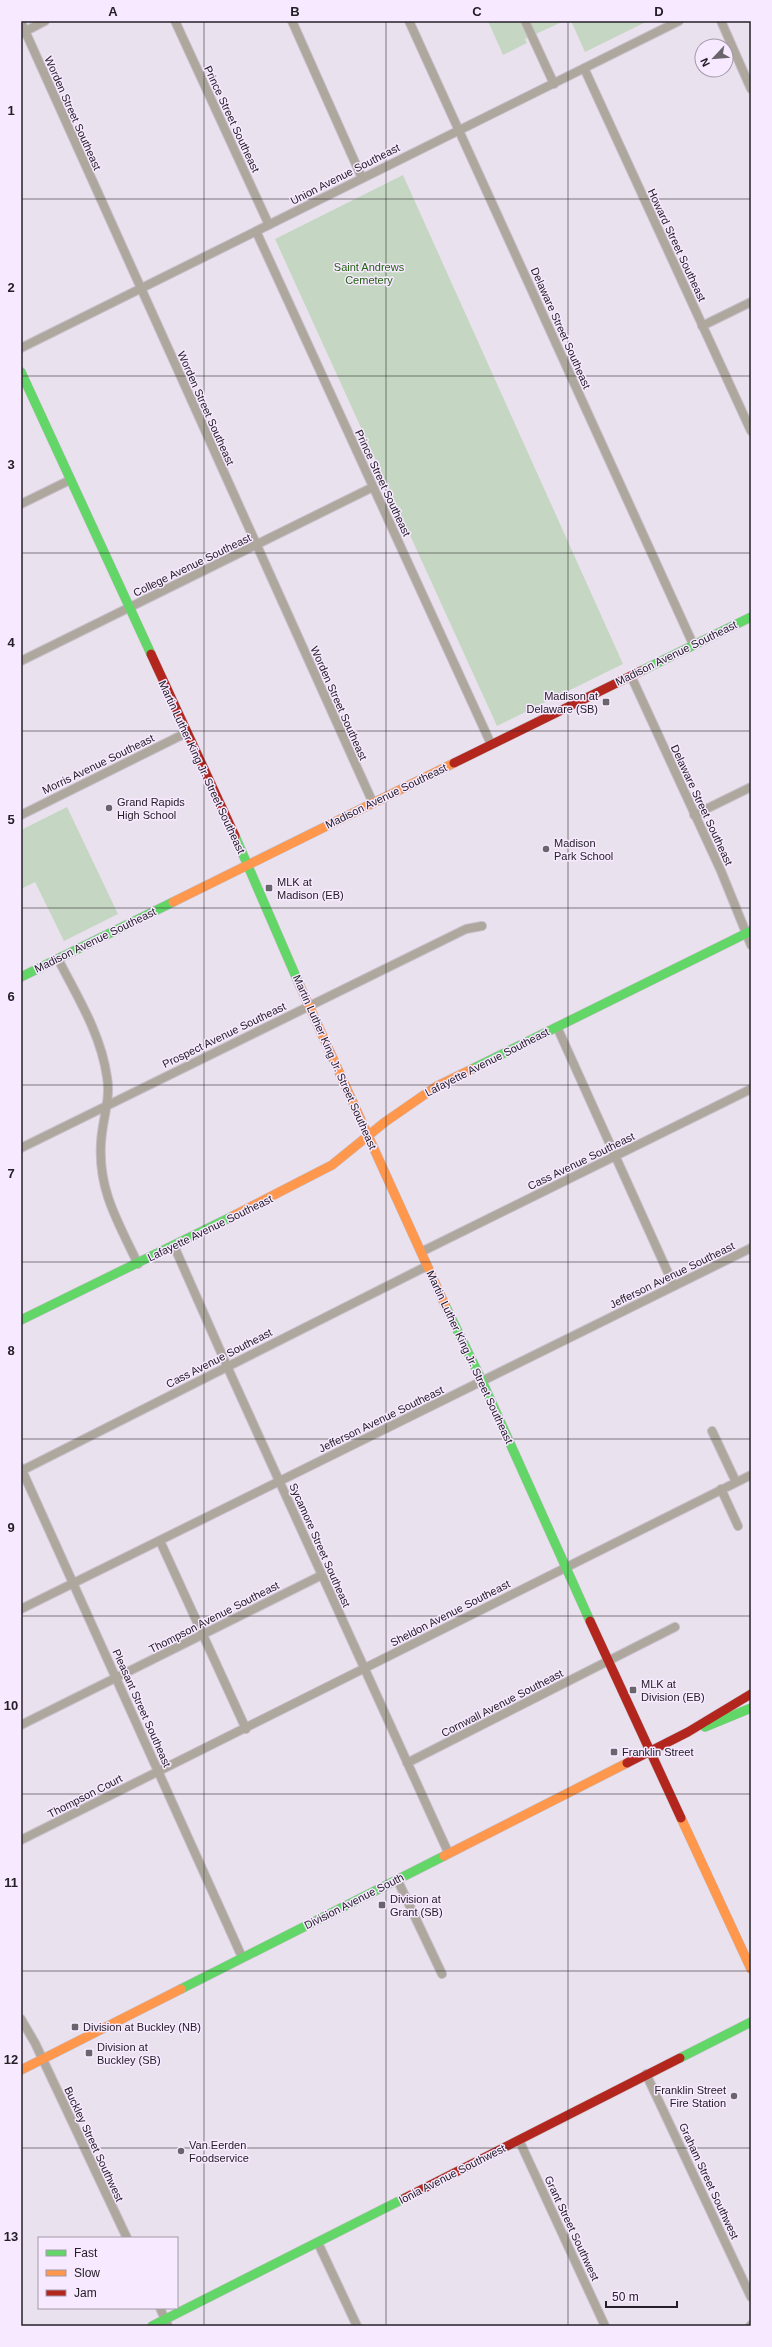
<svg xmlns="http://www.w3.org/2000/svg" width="772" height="2347" viewBox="0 0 772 2347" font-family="Arial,sans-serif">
<rect width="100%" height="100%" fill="#e9e1ed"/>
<path fill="#c5d7c2" d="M488,21H564L525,39L527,43L503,55Z
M571,21H648L585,52Z
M403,175L623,664L497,726L275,239Z
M67,807L118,914L64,941L35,882L21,889V830Z"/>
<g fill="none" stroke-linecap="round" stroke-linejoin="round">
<defs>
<path id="street" d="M175,21L269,225
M292,21L362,178
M409,21L693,644
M525,21L554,84
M721,21L751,89
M21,22L373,803
M22,33L45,21
M584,68L751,431
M256,231L491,744
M702,326L751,302
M21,348L679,21
M21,504L70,480
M21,661L373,487
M631,676L721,871L751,945
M21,815L186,733
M694,815L751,787
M58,959C77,996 101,1034 107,1077C111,1100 102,1120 101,1143C98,1190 118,1222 138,1264
M557,1027L674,1286
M21,1148L466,929L482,926
M174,1246L231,1375L448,1852
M421,1252L751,1089
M712,1431L736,1482
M21,1468L242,1957
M21,1471L427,1266
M721,1489L738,1526
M160,1541L246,1729
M21,1609L751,1248
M21,1725L322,1575
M407,1763L675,1627
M21,1840L751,1475
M397,1879L442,1974
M21,2019L35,2043L127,2238
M646,2074L751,2297
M519,2140L605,2326
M318,2243L357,2326
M160,2308L168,2326
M750,2326L751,2325"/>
<path id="fast" d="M21,372L151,654
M641,671L751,617
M235,836L300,986
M21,977L173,902
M472,1069L751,931
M445,1305L482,1381L590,1621
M21,1320L233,1216
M705,1727L751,1708
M181,1989L444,1856
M680,2058L751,2022
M152,2326L405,2198"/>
<path id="slow" d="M173,902L454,763
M300,986L445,1305
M233,1216L332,1165L385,1122L437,1086L472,1069
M681,1818L751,1969
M444,1856L627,1763
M21,2070L181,1989"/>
<path id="jam" d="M151,654L235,836
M454,763L641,671
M590,1621L681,1818
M627,1763L688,1732L751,1694
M405,2198L680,2058"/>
</defs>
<use href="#street" stroke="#c5bfc9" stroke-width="10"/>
<use href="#fast" stroke="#c5bfc9" stroke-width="10"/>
<use href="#slow" stroke="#c5bfc9" stroke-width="10"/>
<use href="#jam" stroke="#c5bfc9" stroke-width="10"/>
<use href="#street" stroke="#aea79e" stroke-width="8"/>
<use href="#fast" stroke="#63d668" stroke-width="9"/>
<use href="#slow" stroke="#ff974d" stroke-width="9"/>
<use href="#jam" stroke="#b3261e" stroke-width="9"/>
</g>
<path fill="none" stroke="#252028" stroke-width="1" stroke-opacity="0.55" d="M204,21V2326M386,21V2326M568,21V2326M21,199H751M21,376H751M21,553H751M21,731H751M21,908H751M21,1085H751M21,1262H751M21,1439H751M21,1616H751M21,1794H751M21,1971H751M21,2148H751"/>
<g fill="#6a646d" stroke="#f7e9ff" stroke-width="1.5">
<rect x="602" y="698" width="8" height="8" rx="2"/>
<circle cx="109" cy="808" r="4"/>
<circle cx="546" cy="849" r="4"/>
<rect x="265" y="884" width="8" height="8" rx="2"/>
<rect x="629" y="1686" width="8" height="8" rx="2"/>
<rect x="610" y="1748" width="8" height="8" rx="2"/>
<rect x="378" y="1901" width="8" height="8" rx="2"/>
<rect x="71" y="2023" width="8" height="8" rx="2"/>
<rect x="85" y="2049" width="8" height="8" rx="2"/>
<circle cx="734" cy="2096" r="4"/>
<circle cx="181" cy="2151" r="4"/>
</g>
<g text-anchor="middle" stroke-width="3" stroke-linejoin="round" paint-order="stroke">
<g font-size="11" fill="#252028" stroke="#f7e9ff">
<text transform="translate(73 113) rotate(66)" y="4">Worden Street Southeast</text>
<text transform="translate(232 119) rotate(65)" y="4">Prince Street Southeast</text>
<text transform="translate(345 174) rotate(-27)" y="4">Union Avenue Southeast</text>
<text transform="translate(677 245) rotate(65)" y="4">Howard Street Southeast</text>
<text transform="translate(561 328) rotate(66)" y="4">Delaware Street Southeast</text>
<text transform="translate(206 408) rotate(66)" y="4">Worden Street Southeast</text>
<text transform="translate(383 483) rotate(65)" y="4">Prince Street Southeast</text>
<text transform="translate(192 565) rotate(-26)" y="4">College Avenue Southeast</text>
<text transform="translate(676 653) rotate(-26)" y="4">Madison Avenue Southeast</text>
<text transform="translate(339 703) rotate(66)" y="4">Worden Street Southeast</text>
<text transform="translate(98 764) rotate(-26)" y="4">Morris Avenue Southeast</text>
<text transform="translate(202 767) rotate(65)" y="4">Martin Luther King Jr. Street Southeast</text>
<text transform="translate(386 796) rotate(-26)" y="4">Madison Avenue Southeast</text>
<text transform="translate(702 805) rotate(65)" y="4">Delaware Street Southeast</text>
<text transform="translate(95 940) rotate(-26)" y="4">Madison Avenue Southeast</text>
<text transform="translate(224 1035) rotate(-26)" y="4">Prospect Avenue Southeast</text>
<text transform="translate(335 1062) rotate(66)" y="4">Martin Luther King Jr. Street Southeast</text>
<text transform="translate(487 1062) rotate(-27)" y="4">Lafayette Avenue Southeast</text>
<text transform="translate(581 1161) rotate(-26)" y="4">Cass Avenue Southeast</text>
<text transform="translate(210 1228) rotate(-26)" y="4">Lafayette Avenue Southeast</text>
<text transform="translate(672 1275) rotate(-26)" y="4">Jefferson Avenue Southeast</text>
<text transform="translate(470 1357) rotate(65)" y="4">Martin Luther King Jr. Street Southeast</text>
<text transform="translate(219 1358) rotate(-27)" y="4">Cass Avenue Southeast</text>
<text transform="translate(381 1419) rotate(-26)" y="4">Jefferson Avenue Southeast</text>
<text transform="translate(320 1545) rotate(66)" y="4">Sycamore Street Southeast</text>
<text transform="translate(450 1613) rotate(-27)" y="4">Sheldon Avenue Southeast</text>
<text transform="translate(214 1617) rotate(-27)" y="4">Thompson Avenue Southeast</text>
<text transform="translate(502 1703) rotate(-27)" y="4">Cornwall Avenue Southeast</text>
<text transform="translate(142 1708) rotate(66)" y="4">Pleasant Street Southeast</text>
<text transform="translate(85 1796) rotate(-27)" y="4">Thompson Court</text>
<text transform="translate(354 1901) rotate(-27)" y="4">Division Avenue South</text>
<text transform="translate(94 2144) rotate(65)" y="4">Buckley Street Southwest</text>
<text transform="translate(452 2174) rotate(-27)" y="4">Ionia Avenue Southwest</text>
<text transform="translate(709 2181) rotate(65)" y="4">Graham Street Southwest</text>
<text transform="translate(572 2228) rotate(65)" y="4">Grant Street Southwest</text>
</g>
<g font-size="11" fill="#246213" stroke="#f7e9ff">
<text x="369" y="271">Saint Andrews<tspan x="369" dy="13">Cemetery</tspan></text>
</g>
<g font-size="11" fill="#252028" stroke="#f7e9ff" text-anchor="start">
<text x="598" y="700" text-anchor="end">Madison at<tspan x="598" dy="13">Delaware (SB)</tspan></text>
<text x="117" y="806">Grand Rapids<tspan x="117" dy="13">High School</tspan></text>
<text x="554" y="847">Madison<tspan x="554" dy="13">Park School</tspan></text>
<text x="277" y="886">MLK at<tspan x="277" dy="13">Madison (EB)</tspan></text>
<text x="641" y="1688">MLK at<tspan x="641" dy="13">Division (EB)</tspan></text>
<text x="622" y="1756">Franklin Street</text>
<text x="390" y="1903">Division at<tspan x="390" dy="13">Grant (SB)</tspan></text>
<text x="83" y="2031">Division at Buckley (NB)</text>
<text x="97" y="2051">Division at<tspan x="97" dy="13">Buckley (SB)</tspan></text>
<text x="726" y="2094" text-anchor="end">Franklin Street<tspan x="726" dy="13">Fire Station</tspan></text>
<text x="189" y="2149">Van Eerden<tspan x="189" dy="13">Foodservice</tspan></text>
</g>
</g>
<rect width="772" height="2347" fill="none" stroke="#f7e9ff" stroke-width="44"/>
<rect x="38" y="2237" width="140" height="72" fill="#f7e9ff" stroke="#a399a9"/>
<rect x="46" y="2250" width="20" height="6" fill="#63d668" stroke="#a399a9"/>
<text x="74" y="2257" font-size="12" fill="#252028">Fast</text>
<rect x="46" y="2270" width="20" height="6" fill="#ff974d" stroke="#a399a9"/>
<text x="74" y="2277" font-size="12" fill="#252028">Slow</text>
<rect x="46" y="2290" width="20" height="6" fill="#b3261e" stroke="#a399a9"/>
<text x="74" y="2297" font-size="12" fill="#252028">Jam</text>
<g transform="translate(714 58) rotate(244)"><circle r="19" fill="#f7e9ff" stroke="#a399a9"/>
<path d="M0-3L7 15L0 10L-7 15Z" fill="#6a646d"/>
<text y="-6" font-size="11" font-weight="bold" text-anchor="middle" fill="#252028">N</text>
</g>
<path d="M606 2301v6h71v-6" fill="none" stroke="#252028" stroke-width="2"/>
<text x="612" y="2301" font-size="12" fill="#252028" stroke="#f7e9ff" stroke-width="3" paint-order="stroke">50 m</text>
<rect x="22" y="22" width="728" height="2303" fill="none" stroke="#252028" stroke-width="1.5"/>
<g font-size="13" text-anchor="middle" font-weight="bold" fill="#252028">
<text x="113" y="16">A</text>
<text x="295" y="16">B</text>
<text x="477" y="16">C</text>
<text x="659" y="16">D</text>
<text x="11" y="115">1</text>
<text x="11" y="292">2</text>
<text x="11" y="469">3</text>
<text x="11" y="647">4</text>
<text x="11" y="824">5</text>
<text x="11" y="1001">6</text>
<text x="11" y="1178">7</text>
<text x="11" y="1355">8</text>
<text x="11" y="1532">9</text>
<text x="11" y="1710">10</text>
<text x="11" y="1887">11</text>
<text x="11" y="2064">12</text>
<text x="11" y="2241">13</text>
</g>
</svg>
